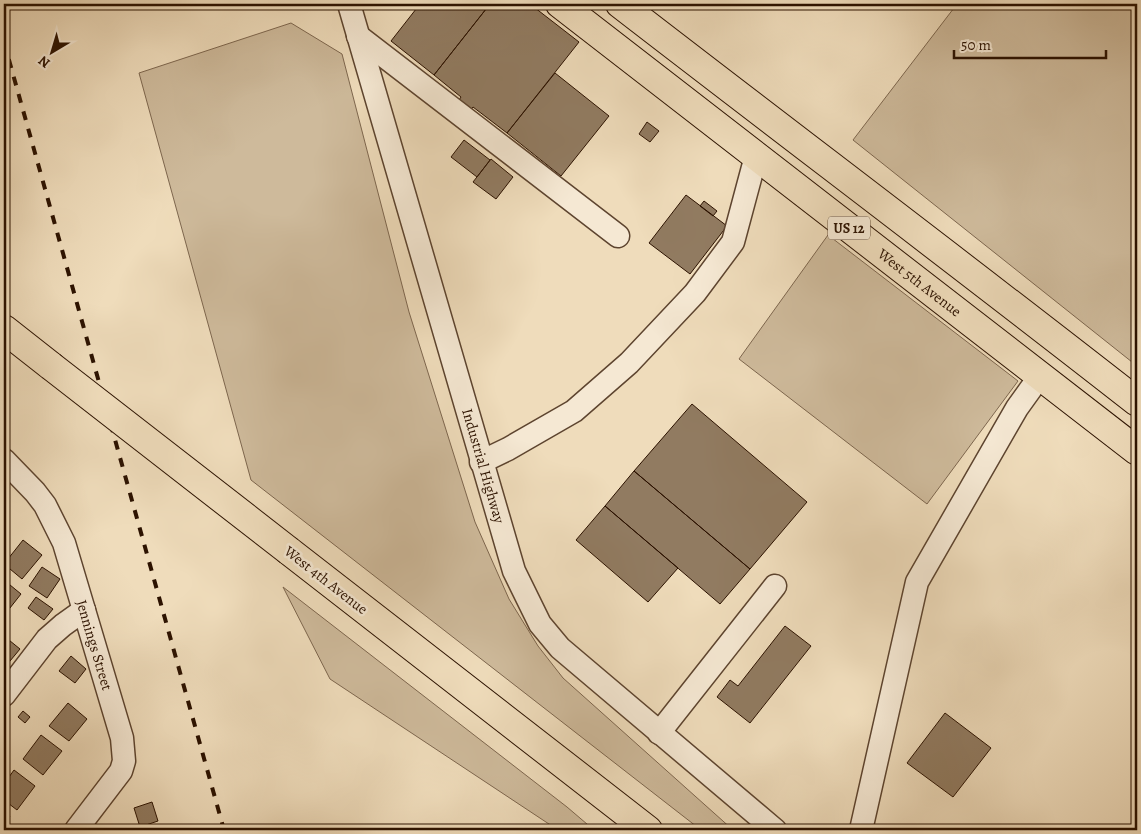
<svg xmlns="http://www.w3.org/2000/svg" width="1141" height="834" viewBox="0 0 1141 834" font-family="Alegreya,serif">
<rect width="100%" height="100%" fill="#efdcbb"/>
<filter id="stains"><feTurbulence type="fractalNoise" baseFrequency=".004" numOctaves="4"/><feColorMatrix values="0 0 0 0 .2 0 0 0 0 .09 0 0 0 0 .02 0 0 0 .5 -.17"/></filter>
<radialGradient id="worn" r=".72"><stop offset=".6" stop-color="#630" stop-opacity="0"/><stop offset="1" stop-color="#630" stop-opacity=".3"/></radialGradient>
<path fill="#ceba9b" stroke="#7d664e" d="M957,4H1137V366L853,140Z
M291,23L342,54L409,312L475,522L509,599L538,646L563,678L733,830H701L251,480L139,73Z
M828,235L1018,381L927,504L739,359Z
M283,587L567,807L594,830H558L330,679Z"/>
<path fill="#917b61" stroke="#2c1200" d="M420,4H490L434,75L391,41Z
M490,4H530L579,42L507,133L473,107L467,115L455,106L461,97L434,75Z
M555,73L609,116L561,176L507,133Z
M647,122L659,131L650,142L639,134Z
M464,140L490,160L477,177L451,157Z
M491,159L513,177L496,199L473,182Z
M686,195L727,226L690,274L649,243Z
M704,201L717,211L713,216L700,206Z
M692,404L807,502L750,569L634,471Z
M634,471L750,569L720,604L605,506Z
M605,506L678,568L648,602L576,540Z
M23,540L42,555L22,579L4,564Z
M42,567L60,579L47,598L29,586Z
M4,580L21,594L6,613L4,611Z
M36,597L53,609L44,620L28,608Z
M785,626L811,646L750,723L717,697L730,680L738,686Z
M4,636L20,649L5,667L4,666Z
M71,656L86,669L75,683L59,671Z
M68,703L87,719L69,741L49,726Z
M23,711L30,717L25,723L18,717Z
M945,713L991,748L953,797L907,763Z
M41,735L62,751L43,775L23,759Z
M14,770L35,786L17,810L4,800V784Z
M152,802L158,821L140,827L134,808Z
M4,812L10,816L4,824Z"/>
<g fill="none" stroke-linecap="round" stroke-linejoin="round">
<defs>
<g id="minor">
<path id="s1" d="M349,4L514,571L540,624L560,648L775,830"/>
<path d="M358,36L618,236"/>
<path id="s2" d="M4,460L35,492L45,505L64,543L122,738L124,761L121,771L76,830"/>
<path d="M481,462L508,449L574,411L629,363L695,293L733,242L756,156"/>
<path d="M4,695L47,639L63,625L84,610"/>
<path d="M659,733L775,586"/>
<path d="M861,830L917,582L1017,408L1040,376"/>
</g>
<g id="major">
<path id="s3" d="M560,4L1137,451"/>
<path d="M620,4C792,137 966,268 1137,402"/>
<path d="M4,329L51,366"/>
<path d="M289,551L648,830"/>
</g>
</defs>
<use href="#minor" stroke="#5d442f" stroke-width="25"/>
<use href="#major" stroke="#2c1200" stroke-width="30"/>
<use href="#minor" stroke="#f5e8d3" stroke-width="22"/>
<use href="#major" stroke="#efdcbb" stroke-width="28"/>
<path stroke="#2c1200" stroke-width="4" stroke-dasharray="9 9" stroke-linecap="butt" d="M4,42L224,830"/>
<defs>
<path id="major-bridge" d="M51,366L289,551"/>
</defs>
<use href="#major-bridge" stroke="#2c1200" stroke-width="30" stroke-linecap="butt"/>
<use href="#major-bridge" stroke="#efdcbb" stroke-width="28"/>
</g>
<g text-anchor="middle" stroke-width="5" stroke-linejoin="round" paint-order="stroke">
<rect fill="#f5e8d3" stroke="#68523f" stroke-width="1" x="828" y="216.5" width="42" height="23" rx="4"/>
<g font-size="14" font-weight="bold" fill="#2c1200">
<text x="849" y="233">US 12</text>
</g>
<g font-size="15" fill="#2c1200" stroke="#f5e8d3">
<text dy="5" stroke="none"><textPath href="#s3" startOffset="455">West 5th Avenue</textPath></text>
<text dy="5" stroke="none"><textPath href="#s1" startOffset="481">Industrial Highway</textPath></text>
<text transform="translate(326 580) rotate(38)" y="5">West 4th Avenue</text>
<text dy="5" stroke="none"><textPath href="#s2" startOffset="210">Jennings Street</textPath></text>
</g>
</g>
<rect width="1141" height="834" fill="none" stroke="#efdcbb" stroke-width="20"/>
<rect x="5" y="5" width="1131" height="824" fill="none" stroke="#2c1200" stroke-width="2.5"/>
<rect x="10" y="10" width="1121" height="814" fill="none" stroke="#2c1200"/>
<g transform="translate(52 52) rotate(218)" stroke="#f5e8d3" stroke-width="4" paint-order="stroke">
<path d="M0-4L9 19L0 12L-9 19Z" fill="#2c1200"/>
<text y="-8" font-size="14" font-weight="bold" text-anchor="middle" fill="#2c1200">N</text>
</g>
<path d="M954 50v8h152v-8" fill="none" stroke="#2c1200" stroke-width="2.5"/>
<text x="961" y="50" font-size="15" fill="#2c1200" stroke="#f5e8d3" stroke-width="4" paint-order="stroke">50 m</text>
<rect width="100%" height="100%" filter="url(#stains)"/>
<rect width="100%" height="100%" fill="url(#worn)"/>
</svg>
